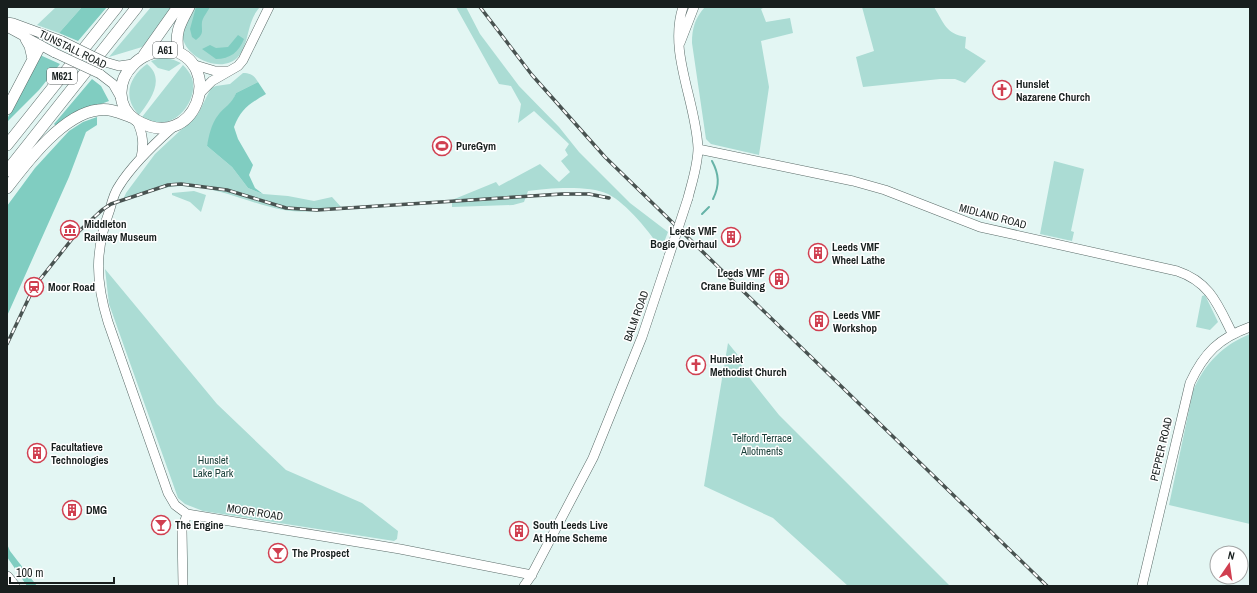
<svg xmlns="http://www.w3.org/2000/svg" width="1257" height="593" viewBox="0 0 1257 593" font-family="'Archivo Narrow',sans-serif">
<rect width="100%" height="100%" fill="#e3f6f3"/>
<path fill="#abdcd4" d="M56,7H82L59,33L37,25Z
M151,7H172L161,27L142,47L109,57Z
M194,7H260C246,22 250,43 238,57C223,73 191,60 184,42C179,31 189,17 194,7Z
M456,7H466L480,34L519,86L559,127L579,152L630,203L668,232L661,250C651,233 626,203 608,194C589,185 548,188 528,191L524,202L513,205L452,207V200L496,182L499,186L540,164L559,182L570,172L561,161L568,155L565,150L569,144L534,111L518,123L521,104L511,86L499,84Z
M705,7H765L761,9L766,22L790,18L793,33L761,41L769,87L759,155L711,144L706,139L692,43C692,28 695,18 705,7Z
M862,7H934C944,23 946,34 966,37L965,48L986,61L965,83L955,79H940L863,87L856,57L874,51Z
M163,57L174,60L181,63L169,71L158,68L151,61Z
M147,64C166,79 150,101 139,115C122,97 129,77 147,64Z
M183,65C187,69 190,73 192,78C198,98 180,123 159,123C153,123 147,120 142,117Z
M243,73C250,73 254,75 258,82L236,93L233,101L218,115L207,146L232,167L248,188L263,194L288,196L314,201L332,197L342,208C323,211 304,213 284,210C249,204 219,186 181,186C162,186 140,195 122,202L126,193L155,154L198,114L211,88L216,86L230,84Z
M1054,161L1084,169L1071,231L1074,232L1072,241L1040,234Z
M194,191L206,195L201,212L190,202L172,195V193Z
M105,269L217,404L286,470L362,503L398,531L397,539L394,541L203,511L185,504L178,498L109,304Z
M1205,295L1218,322L1210,330L1196,327L1202,296Z
M1250,334V524L1169,505L1193,391C1205,363 1223,345 1250,334Z
M728,343L737,354L744,371L779,415L950,586H848L773,518L704,486Z"/>
<path fill="#80cdc1" d="M82,7H107L78,41L59,33Z
M196,7H210C208,11 203,17 202,22C201,31 205,33 196,40L192,37L190,29Z
M238,35L244,39C239,52 230,59 216,59L202,49L210,45L216,48L228,47Z
M40,55L60,64L39,90L7,122V119Z
M92,79L101,86L109,101L93,107L57,127L54,124Z
M258,82L266,94C249,104 241,109 234,127L238,139L253,165L249,175L255,188L263,194L248,188L232,167L207,146C209,135 211,125 218,115C224,107 232,104 236,93Z
M97,117V125L86,132L69,177L7,316V206L35,168L69,131L83,122Z
M7,544L10,551L37,586H27L7,557Z"/>
<g fill="none" stroke-linecap="round" stroke-linejoin="round">
<path stroke="#66b3a7" stroke-width="2" d="M712,161C719,174 720,185 713,199
M702,214L709,207"/>
<defs>
<path id="secondary" d="M683,7C668,52 696,101 698,148C698,165 692,182 688,198
M7,22L13,23L62,41
M7,27L55,53
M680,43L694,7
M105,62L119,66L133,64
M195,65L215,71H229
M100,74L113,84L121,98
M200,93L212,81L238,66L243,60L269,7
M137,121C143,134 144,144 141,158
M172,128C153,145 132,165 119,186C114,193 112,201 110,209C95,250 95,280 108,322L168,493L175,505L187,514L400,549L532,575
M698,149L853,181L885,190L980,227L1177,271C1210,282 1218,305 1232,333
M183,586L182,530L187,514
M524,586L531,576L593,458L642,337L669,256
M1142,586L1190,383C1204,353 1219,338 1250,327"/>
<path id="highway" d="M26,39L30,46L33,59
M168,49C228,62 195,156 136,120C116,107 117,81 133,65C141,56 156,51 168,49Z
M178,51C175,31 180,24 189,7
M144,55L178,7
M7,109L40,46
M7,145L117,7
M7,171L137,7
M7,188C27,162 63,114 98,110C110,108 120,113 131,117
M7,577L14,586"/>
</defs>
<use href="#secondary" stroke="#5a6b68" stroke-width="10"/>
<use href="#highway" stroke="#5a6b68" stroke-width="12"/>
<use href="#secondary" stroke="#fff" stroke-width="9"/>
<use href="#highway" stroke="#fff" stroke-width="11"/>
<defs>
<path id="rail" d="M480,7L532,75L605,157L1047,586
M7,344L34,287L76,234L102,210L111,204L168,185L181,184L227,190L286,208L317,210L562,194H589L609,198"/>
</defs>
<use href="#rail" stroke="#495351" stroke-width="3.5"/>
<use href="#rail" stroke="#fff" stroke-width="2" stroke-dasharray="6" stroke-linecap="butt"/>
<defs>
<path id="secondary-bridge" d="M62,41L105,62
M55,53L100,74
M669,256L688,198"/>
</defs>
<use href="#secondary-bridge" stroke="#5a6b68" stroke-width="10" stroke-linecap="butt"/>
<use href="#secondary-bridge" stroke="#fff" stroke-width="9"/>
</g>
<defs>
<symbol id="church-ring" viewBox="-11 -11 22 22"><circle r="9.5" fill="#fff" stroke="#d03f50" stroke-width="1.5"/><path d="M-1.2-6h2.4v3.5h3.3v2.4h-3.3V6h-2.4V-.1h-3.3v-2.4h3.3Z" fill="#d03f50"/></symbol>
<symbol id="stadium-ring" viewBox="-11 -11 22 22"><circle r="9.5" fill="#fff" stroke="#d03f50" stroke-width="1.5"/><path d="M0-5a6.5 5 0 1 0 0 10a6.5 5 0 1 0 0-10ZM-3.5-1.8h7v3.6h-7Z" fill="#d03f50"/></symbol>
<symbol id="museum-ring" viewBox="-11 -11 22 22"><circle r="9.5" fill="#fff" stroke="#d03f50" stroke-width="1.5"/><path d="M0-6L6-3V-2H-6V-3ZM-5-1h2V3h-2ZM-1-1h2V3h-2ZM3-1h2V3H3ZM-6 4H6V6H-6Z" fill="#d03f50"/></symbol>
<symbol id="building-ring" viewBox="-11 -11 22 22"><circle r="9.5" fill="#fff" stroke="#d03f50" stroke-width="1.5"/><path d="M-4-6H4V6H1V3H-1V6H-4ZM-2.5-4.3h1.7v1.8h-1.7ZM.8-4.3h1.7v1.8H.8ZM-2.5-1h1.7V.8h-1.7ZM.8-1h1.7V.8H.8Z" fill="#d03f50"/></symbol>
<symbol id="station-ring" viewBox="-11 -11 22 22"><circle r="9.5" fill="#fff" stroke="#d03f50" stroke-width="1.5"/><path d="M-3-6H3Q5-6 5-4V2Q5 4 3 4L4.5 6H3L1.5 4h-3L-3 6H-4.5L-3 4Q-5 4-5 2V-4Q-5-6-3-6ZM-3.5-4v3h7v-3ZM-3.5 1v1.5H-2V1ZM2 1v1.5H3.5V1Z" fill="#d03f50"/></symbol>
<symbol id="bar-ring" viewBox="-11 -11 22 22"><circle r="9.5" fill="#fff" stroke="#d03f50" stroke-width="1.5"/><path d="M-6-5H6L.8 .8V4.5H3.5V6h-7V4.5H-.8V.8Z" fill="#d03f50"/></symbol>
</defs>
<g fill-rule="evenodd">
<use href="#church-ring" x="991" y="79" width="22" height="22"/>
<use href="#stadium-ring" x="431" y="135" width="22" height="22"/>
<use href="#museum-ring" x="59" y="219" width="22" height="22"/>
<use href="#building-ring" x="720" y="226" width="22" height="22"/>
<use href="#building-ring" x="807" y="242" width="22" height="22"/>
<use href="#building-ring" x="768" y="268" width="22" height="22"/>
<use href="#station-ring" x="23" y="276" width="22" height="22"/>
<use href="#building-ring" x="808" y="310" width="22" height="22"/>
<use href="#church-ring" x="685" y="354" width="22" height="22"/>
<use href="#building-ring" x="26" y="442" width="22" height="22"/>
<use href="#building-ring" x="61" y="499" width="22" height="22"/>
<use href="#bar-ring" x="150" y="514" width="22" height="22"/>
<use href="#building-ring" x="508" y="520" width="22" height="22"/>
<use href="#bar-ring" x="267" y="542" width="22" height="22"/>
</g>
<g text-anchor="middle" stroke-width="3" stroke-linejoin="round" paint-order="stroke">
<g fill="#fff" stroke="#5d6262" stroke-width="1">
<rect x="153" y="42" width="24" height="16" rx="3"/>
<rect x="47" y="68" width="30" height="16" rx="3"/>
</g>
<g font-size="10" font-weight="bold" fill="#181f1e">
<text x="165" y="54">A61</text>
<text x="62" y="80">M621</text>
</g>
<g font-size="11" fill="#181f1e" stroke="#fff">
<text transform="translate(73 49) rotate(26)" y="4">TUNSTALL ROAD</text>
<text transform="translate(993 216) rotate(15)" y="4">MIDLAND ROAD</text>
<text transform="translate(636 316) rotate(-70)" y="4">BALM ROAD</text>
<text transform="translate(1161 449) rotate(-77)" y="4">PEPPER ROAD</text>
<text transform="translate(255 512) rotate(9)" y="4">MOOR ROAD</text>
</g>
<g font-size="11" font-weight="bold" fill="#181f1e" stroke="#fff" text-anchor="start">
<text x="1016" y="88">Hunslet<tspan x="1016" dy="13">Nazarene Church</tspan></text>
<text x="456" y="150">PureGym</text>
<text x="84" y="228">Middleton<tspan x="84" dy="13">Railway Museum</tspan></text>
<text x="717" y="235" text-anchor="end">Leeds VMF<tspan x="717" dy="13">Bogie Overhaul</tspan></text>
<text x="832" y="251">Leeds VMF<tspan x="832" dy="13">Wheel Lathe</tspan></text>
<text x="765" y="277" text-anchor="end">Leeds VMF<tspan x="765" dy="13">Crane Building</tspan></text>
<text x="48" y="291">Moor Road</text>
<text x="833" y="319">Leeds VMF<tspan x="833" dy="13">Workshop</tspan></text>
<text x="710" y="363">Hunslet<tspan x="710" dy="13">Methodist Church</tspan></text>
<text x="51" y="451">Facultatieve<tspan x="51" dy="13">Technologies</tspan></text>
<text x="86" y="514">DMG</text>
<text x="175" y="529">The Engine</text>
<text x="533" y="529">South Leeds Live<tspan x="533" dy="13">At Home Scheme</tspan></text>
<text x="292" y="557">The Prospect</text>
</g>
<g font-size="11" fill="#1b403a" stroke="#fff">
<text x="762" y="442">Telford Terrace<tspan x="762" dy="13">Allotments</tspan></text>
<text x="213" y="464">Hunslet<tspan x="213" dy="13">Lake Park</tspan></text>
</g>
</g>
<rect width="1257" height="593" fill="none" stroke="#181f1e" stroke-width="16"/>
<g transform="translate(1229 565) rotate(13)"><circle r="19" fill="#ffffff" stroke="#a3a5a5"/>
<path d="M0-3L7 15L0 10L-7 15Z" fill="#d03f50"/>
<text y="-6" font-size="11" font-weight="bold" text-anchor="middle" fill="#181f1e">N</text>
</g>
<path d="M10 577v6h104v-6" fill="none" stroke="#181f1e" stroke-width="2"/>
<text x="16" y="577" font-size="12" fill="#181f1e" stroke="#ffffff" stroke-width="3" paint-order="stroke">100 m</text>
</svg>
